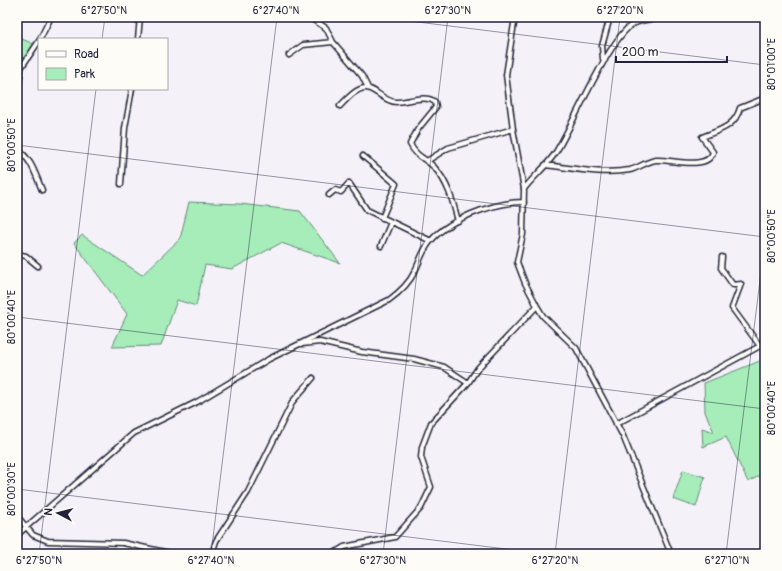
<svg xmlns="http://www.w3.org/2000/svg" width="782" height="571" viewBox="0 0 782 571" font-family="Pangolin,sans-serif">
<rect width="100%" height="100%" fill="#f4f2f8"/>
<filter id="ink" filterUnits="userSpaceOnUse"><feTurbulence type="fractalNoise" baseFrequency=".025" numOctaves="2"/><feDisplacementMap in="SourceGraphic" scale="8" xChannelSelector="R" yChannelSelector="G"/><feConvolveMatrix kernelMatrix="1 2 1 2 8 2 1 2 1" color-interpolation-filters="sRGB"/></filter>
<g filter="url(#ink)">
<path fill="#a6edb9" stroke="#64887a" d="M17,37L34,44L17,83Z
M189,202L240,204L300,211L340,263L281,243L232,269L205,265L196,306L177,300L161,346L112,347L127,314L74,243L82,235L142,275L180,239Z
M765,359V473L748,482L726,437L703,447L702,428L714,432L705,412L704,383Z
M683,470L705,477L696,507L673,499Z"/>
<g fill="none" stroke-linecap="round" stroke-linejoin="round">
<defs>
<path id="minor" d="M309,17L326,28L333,42L362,76L368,88
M515,17L506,75L513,129L524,189L523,234L517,262L525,283L537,306L543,316L576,348L623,436L671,554
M40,39L51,17
M138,39L140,17
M289,55L303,45L333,42
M605,60L603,59L602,46L610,17
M17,99L21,68L39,41
M340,106C347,99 355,89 365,88C374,87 384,102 396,102C407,102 426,94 435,102L436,107L418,129L410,144C417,158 424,157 434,167C448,182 453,202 458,221
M17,150C31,157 36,176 42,190
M363,156L396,184L382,218
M427,161L448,148L513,129
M545,165C573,168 602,175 630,170C639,168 647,161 656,160C671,159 708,171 713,152L702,137C719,130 735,127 740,108L765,98
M121,184L125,128L132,89
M524,189C534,176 547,166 556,152C573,125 609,38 633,24C644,18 662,18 675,17
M329,195L335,190L341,192L349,183L367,210L431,241
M381,246L391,222
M17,254L26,256L38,266
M302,344L320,342L362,352L414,359L444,367L468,383
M616,424L760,346L732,308L741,284L733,285L721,268L722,257
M17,516L33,535L48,541L123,543L174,554
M17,535L134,433L197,402L269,359L389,300C400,292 409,284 415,271C419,263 422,253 427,246C444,220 494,202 524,202
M212,554L216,541L248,492L293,401L313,378
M333,554L344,547L395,537L421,508L431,487L421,457L422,447L431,423L468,383L478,368L537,306"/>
</defs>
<use href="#minor" stroke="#22223b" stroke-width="7"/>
<use href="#minor" stroke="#fdfcf7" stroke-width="4"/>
</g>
</g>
<path fill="none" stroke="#22223b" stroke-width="1" stroke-opacity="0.45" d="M377,17L765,65M102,39L105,17M17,145L765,237M17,317L765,409M17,489L547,554M39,554L96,89M211,554L277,17M383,554L448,17M555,554L620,17M726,554L765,240"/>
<rect width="782" height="571" fill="none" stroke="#fdfcf7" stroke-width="44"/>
<rect x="38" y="38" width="130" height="52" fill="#fdfcf7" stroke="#a5a5ac"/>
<rect x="46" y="51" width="20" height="6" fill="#fdfcf7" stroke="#a5a5ac"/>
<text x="74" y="58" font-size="12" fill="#22223b">Road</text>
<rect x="46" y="68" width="20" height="12" fill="#a6edb9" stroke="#a5a5ac"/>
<text x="74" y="78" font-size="12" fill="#22223b">Park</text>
<g transform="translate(58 513) rotate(277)" stroke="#fdfcf7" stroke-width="3" paint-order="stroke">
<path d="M0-3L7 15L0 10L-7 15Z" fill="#22223b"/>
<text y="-6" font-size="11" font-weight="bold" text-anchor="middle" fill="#22223b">N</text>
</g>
<path d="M616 56v6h111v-6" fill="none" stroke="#22223b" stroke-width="2"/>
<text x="622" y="56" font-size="12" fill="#22223b" stroke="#fdfcf7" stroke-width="3" paint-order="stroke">200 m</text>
<rect x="22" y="22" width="738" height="527" fill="none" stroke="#22223b" stroke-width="1.5"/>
<g font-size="10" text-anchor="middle" fill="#22223b">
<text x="104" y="14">6°27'50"N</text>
<text x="276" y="14">6°27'40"N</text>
<text x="448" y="14">6°27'30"N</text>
<text x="620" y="14">6°27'20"N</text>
<text transform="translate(771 64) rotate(-90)" y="4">80°01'00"E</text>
<text transform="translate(11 145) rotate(-90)" y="4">80°00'50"E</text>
<text transform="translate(771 236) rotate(-90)" y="4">80°00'50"E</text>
<text transform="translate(11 317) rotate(-90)" y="4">80°00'40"E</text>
<text transform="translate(771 408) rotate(-90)" y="4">80°00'40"E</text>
<text transform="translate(11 489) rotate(-90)" y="4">80°00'30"E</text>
<text x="39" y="564">6°27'50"N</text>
<text x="211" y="564">6°27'40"N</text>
<text x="383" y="564">6°27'30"N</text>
<text x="555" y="564">6°27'20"N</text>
<text x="727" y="564">6°27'10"N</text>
</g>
</svg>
